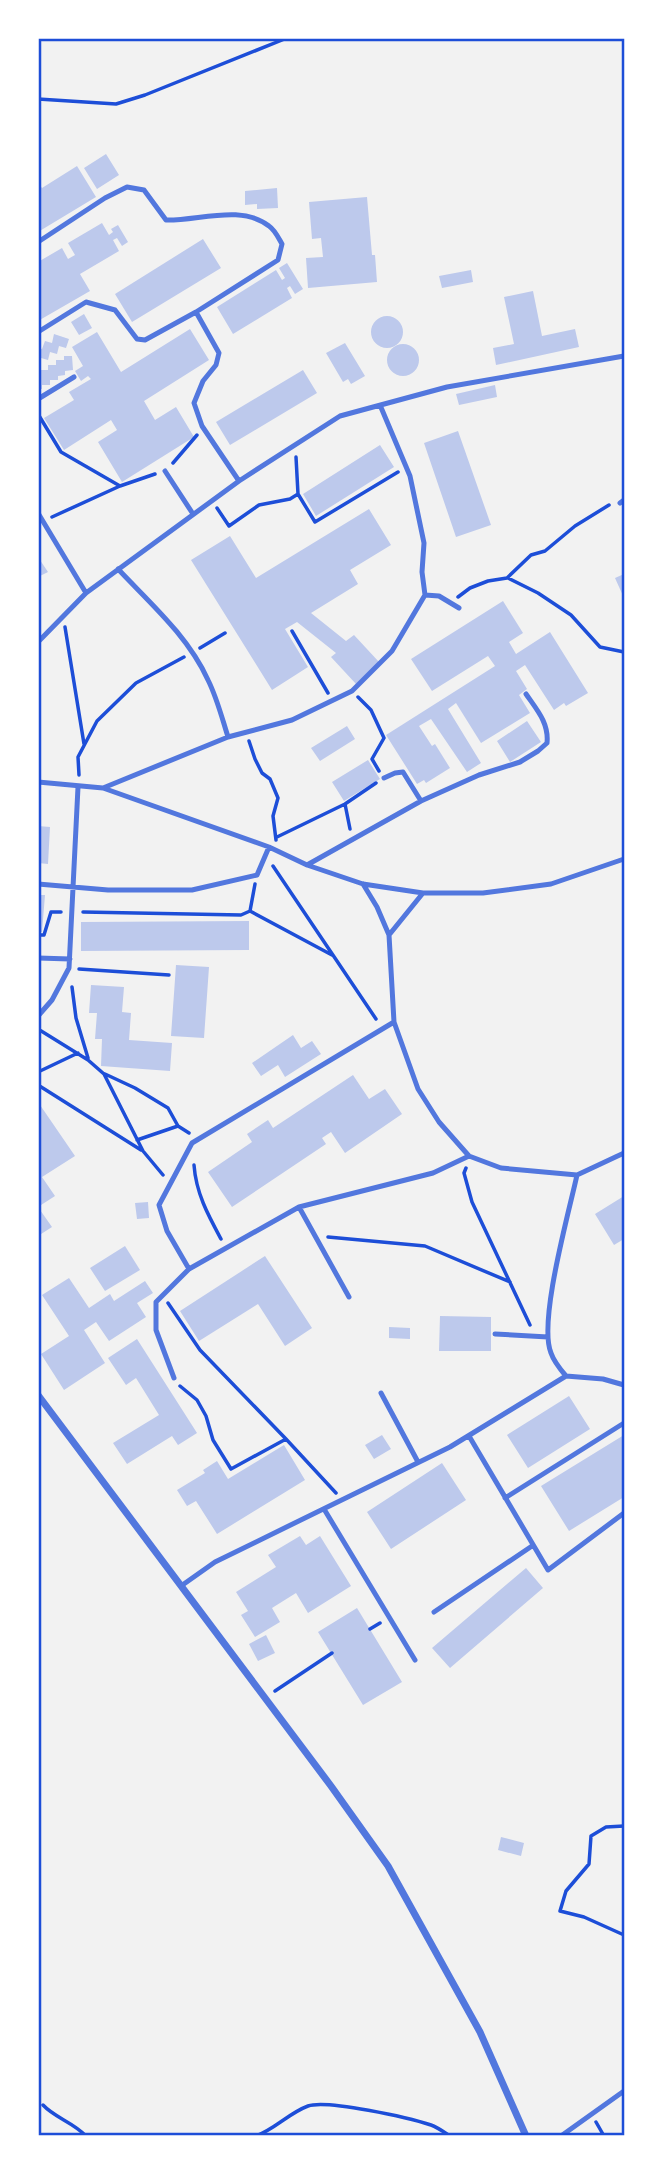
<svg xmlns="http://www.w3.org/2000/svg" width="663" height="2174" viewBox="0 0 663 2174" font-family="'DejaVu Sans',sans-serif">
<rect width="100%" height="100%" fill="#f2f2f2"/>
<path fill="#bdc9ec" d="M106,154L119,175L97,189L84,168Z
M77,166L96,197L38,232V183L42,188Z
M277,188L278,208L257,209V204L245,205V191Z
M367,197L372,255H375L377,282L308,288L306,258L323,257L321,238L312,239L309,202Z
M102,223L109,235L113,232L111,229L118,225L128,242L122,246L117,238L113,240L119,251L80,274L90,291L38,321V262L62,248L68,259L75,255L68,243Z
M203,239L221,268L132,322L115,294Z
M287,263L303,289L295,294L290,286L287,288L292,298L233,334L217,307L276,270L282,280L285,278L279,268Z
M471,270L473,282L442,288L439,276Z
M533,291L542,336L575,329L579,347L496,365L493,348L514,344L504,297Z
M84,314L92,328L79,335L71,322Z
M371 332a16 16 0 1 1 32 0a16 16 0 1 1-32 0Z
M190,329L209,360L144,401L155,420L176,407L194,437L122,482L98,442L117,430L111,420L64,450L44,418L74,400L69,392L91,379L88,376L81,381L75,371L83,366L72,347L97,332L121,372Z
M54,334L69,339L66,348L59,346L57,354L50,352L48,360L41,358L38,363V348L42,349L45,341L52,343Z
M345,343L365,376L351,384L348,379L343,382L326,353Z
M387 360a16 16 0 1 1 32 0a16 16 0 1 1-32 0Z
M64,356H72L73,370L65,371V375L58,376V380H50V385H42V389H38L40,370H48V365H56V360H64Z
M303,370L317,393L230,445L216,422Z
M495,385L497,397L459,405L456,394Z
M458,431L491,525L456,537L424,443Z
M380,445L394,467L316,516L303,494Z
M369,509L391,545L350,570L358,584L311,613L346,641L354,635L379,662L356,684L331,657L336,653L297,622L285,629L308,667L272,690L191,560L230,536L256,578Z
M38,557L48,572L38,577Z
M624,574V598L615,578Z
M503,601L523,633L509,642L516,654L550,632L588,693L566,706L564,703L554,710L525,665L516,671L527,689L519,695L530,713L481,743L456,703L448,709L481,763L467,772L431,719L419,726L432,746L435,744L450,768L426,783L424,780L417,784L386,735L495,666L488,656L432,691L411,659Z
M527,721L541,742L510,762L497,741Z
M347,726L355,739L320,761L311,748Z
M368,760L380,779L344,801L332,782Z
M38,826L50,827L48,864L38,863Z
M38,895H45L42,932H38Z
M249,921V950L81,951V922Z
M176,965L209,967L204,1038L171,1036Z
M91,985L124,987L122,1012L131,1013L129,1040L172,1043L170,1071L101,1066L102,1039H95L97,1013H89Z
M293,1035L301,1048L312,1041L321,1054L285,1077L278,1065L261,1076L252,1063Z
M353,1075L369,1099L385,1089L402,1114L345,1153L331,1132L322,1138L326,1144L232,1207L208,1172L252,1142L247,1134L268,1120L273,1128Z
M38,1102L75,1156L42,1177L55,1196L38,1207Z
M624,1196V1239L614,1245L595,1214Z
M148,1202L149,1218L137,1219L135,1203Z
M38,1207L52,1227L38,1236Z
M125,1246L140,1270L105,1291L90,1268Z
M265,1256L312,1328L285,1346L258,1304L199,1341L180,1311Z
M69,1278L89,1308L110,1294L114,1301L145,1281L153,1293L137,1303L146,1317L109,1341L96,1322L84,1330L105,1363L64,1390L41,1354L69,1336L42,1295Z
M440,1316L491,1317V1351H439Z
M389,1327L410,1328V1339L389,1338Z
M137,1339L197,1433L178,1445L172,1436L127,1464L113,1443L159,1415L136,1378L126,1385L108,1358Z
M569,1396L590,1429L528,1468L507,1435Z
M382,1435L391,1449L374,1459L365,1445Z
M624,1435V1497L569,1531L541,1486Z
M284,1445L305,1480L217,1534L196,1501L187,1506L177,1490L205,1473L203,1470L217,1461L228,1479Z
M442,1463L466,1500L391,1549L367,1512Z
M300,1536L306,1545L320,1536L351,1586L308,1613L296,1593L272,1608L280,1622L255,1637L241,1615L248,1611L236,1592L276,1567L268,1555Z
M526,1568L543,1588L450,1668L432,1648Z
M357,1608L402,1682L363,1705L318,1632Z
M266,1635L275,1653L258,1661L249,1644Z
M501,1837L524,1843L521,1856L498,1850Z"/>
<g fill="none" stroke-linecap="round" stroke-linejoin="round">
<path stroke="#1d4ed8" stroke-width="3.5" d="M38,99L116,104L145,95L287,38
M38,414L61,452L120,486L155,474
M296,457L298,494L315,522L398,472
M173,463L197,435
M217,508L229,526L259,505L290,499L298,494
M52,517L120,486
M508,578L538,593L571,615L600,647L624,652
M458,597L470,588L488,581L507,578L531,555L545,551L575,526L609,505
M65,627L84,744
M292,631L328,693
M200,648L225,633
M358,697L371,710L384,738L372,759L379,771
M249,741L255,759L262,773L270,779L278,798L273,816L276,840
M79,775L78,757L97,721L136,683L184,657
M345,804L350,829
M277,837L345,804L376,783
M273,866L376,1019
M250,911L332,955
M83,912L241,915L250,911L255,884
M38,935H44L51,912H61
M79,969L169,975
M72,987L76,1018L88,1058
M38,1029L88,1060L104,1074L143,1151L163,1175
M38,1072L78,1053
M105,1074L135,1088L168,1108L178,1126
M38,1085L141,1150
M137,1140L178,1126L189,1133
M194,1165C196,1193 208,1215 221,1239
M466,1168L464,1173L472,1202L530,1325
M328,1237L425,1246L510,1282
M168,1303L200,1350L286,1439L336,1493
M180,1386L197,1400L206,1416L213,1440L231,1469L286,1439
M370,1629L380,1623
M275,1691L332,1653
M624,1826L606,1827L591,1836L589,1864L566,1891L560,1911L584,1917L624,1935
M43,2105C55,2118 73,2122 86,2136
M596,2122L604,2136
M256,2136C275,2129 289,2113 308,2106C326,2099 410,2118 431,2125C437,2127 444,2132 450,2136"/>
<path stroke="#5277de" stroke-width="5" d="M38,242L105,198L127,187L144,190L166,220C198,221 241,204 269,226C275,230 279,239 282,244L278,260L196,312L145,340L137,339L115,310L86,302L38,332
M196,312L219,353L216,365L203,381L194,403L202,426L239,481
M38,399L74,377
M165,471L193,514
M620,503L624,500
M38,513L86,593
M118,569C150,603 188,636 208,680C217,698 222,718 228,737
M425,595L439,596L459,608
M38,642L86,593L239,481L340,416L447,387L624,356
M384,778L395,773L403,772L421,801
M38,782L103,788L269,847L307,865L363,884L423,893
M103,788L228,737L292,720L352,691L392,651L425,595L422,572L424,543L410,476L380,405
M307,865L421,801L479,775L520,762L538,751L547,743C549,723 537,710 526,694
M38,884L108,890H192L257,875L269,847
M363,884L377,907L389,935L394,1022L418,1089L439,1122L469,1156L501,1168L577,1175L624,1153
M389,935L423,893H483L551,884L624,859
M38,958L70,959
M38,1016L52,1000L69,968L78,787
M577,1175C569,1212 538,1322 551,1353C554,1362 560,1369 566,1376L603,1379L624,1385
M299,1207L349,1297
M189,1269L167,1231L159,1205L192,1143L394,1022
M495,1334L548,1337
M174,1378L156,1330V1302L189,1269L299,1207L433,1173L469,1156
M381,1393L418,1462
M469,1436L548,1570L624,1513
M505,1498L624,1423
M324,1509L415,1660
M181,1586L215,1562L450,1447L566,1376
M434,1612L532,1546
M561,2136L624,2091"/>
<path stroke="#5277de" stroke-width="7" d="M38,1395L331,1786L388,1866L480,2032L526,2136"/>
</g>
<rect width="663" height="2174" fill="none" stroke="#ffffff" stroke-width="80"/>
<rect x="40" y="40" width="583" height="2094" fill="none" stroke="#1d4ed8" stroke-width="2.5"/>
</svg>
